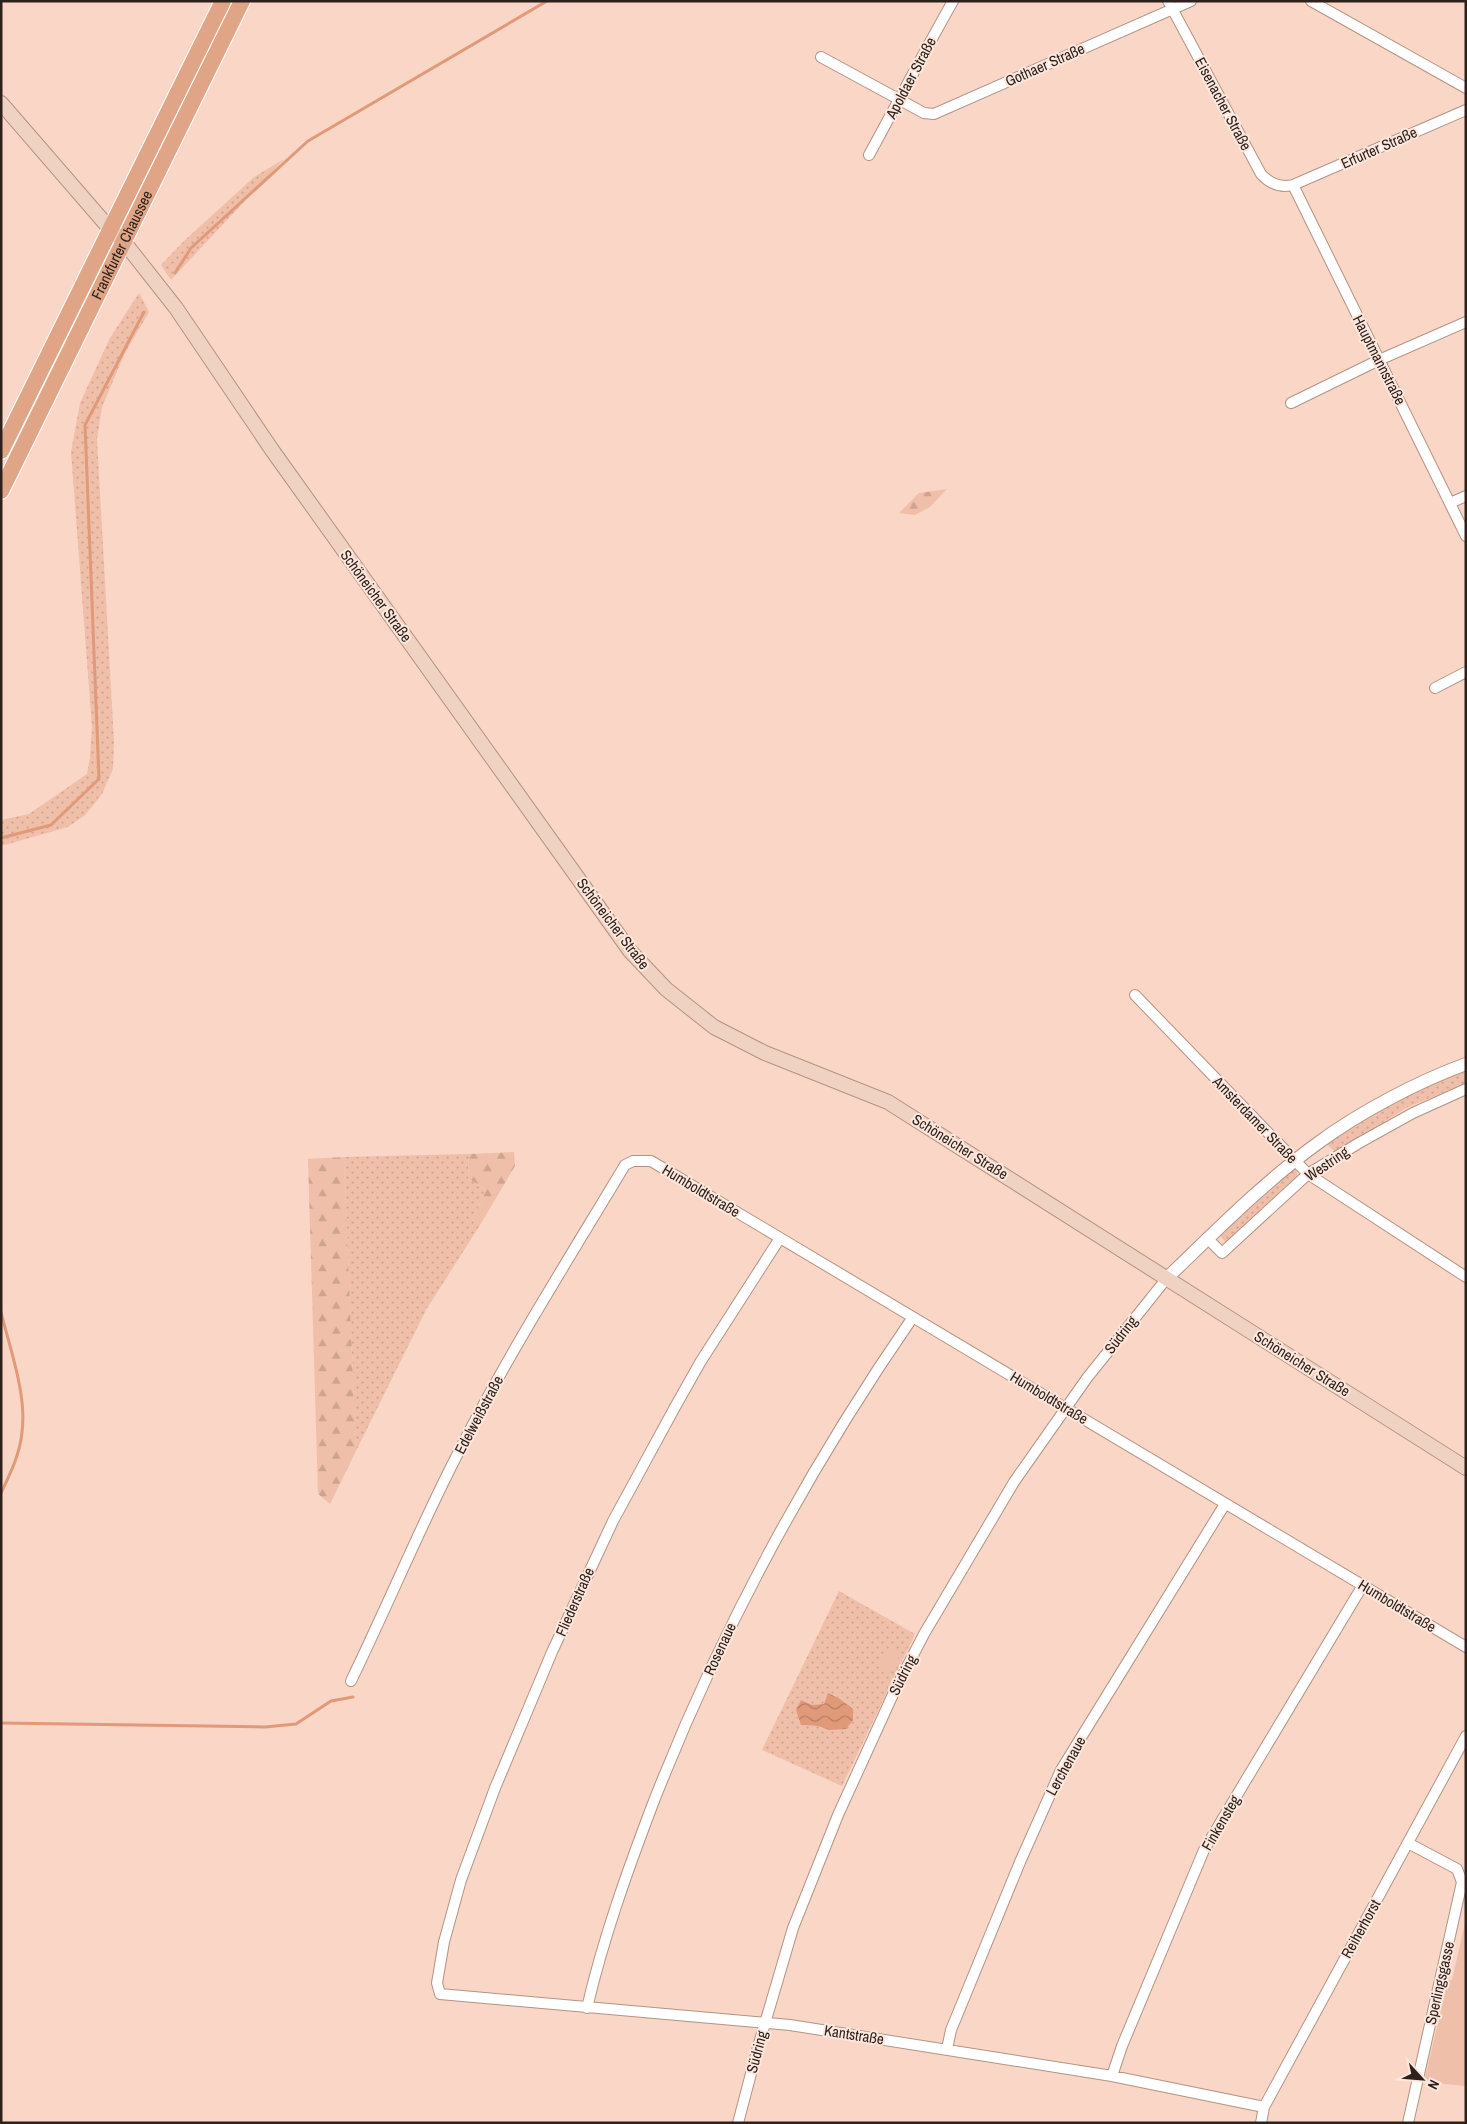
<svg xmlns="http://www.w3.org/2000/svg" width="1467" height="2124" viewBox="0 0 1467 2124" font-family="'Archivo Narrow',sans-serif">
<defs>
<pattern id="grass-dots" width="8" height="8" patternUnits="userSpaceOnUse" patternTransform="scale(1.25)"><rect width="8" height="8" fill="#f0bfa9"/><path d="M2 2h.1M6 6h.1" fill="none" stroke="#cea491" stroke-width="1.8" stroke-linecap="round"/></pattern>
<pattern id="forest-firs" width="22" height="20" patternUnits="userSpaceOnUse" patternTransform="scale(1.25)"><rect width="22" height="20" fill="#f0bfa9"/><path d="M5 1l3.5 6h-7zM16 11l3.5 6h-7z" fill="#cea491"/></pattern>
<pattern id="water-waves" width="16" height="10" patternUnits="userSpaceOnUse" patternTransform="scale(1.25)"><rect width="16" height="10" fill="#e09a79"/><path d="M0 5q4-4 8 0t8 0" fill="none" stroke="#b67d62"/></pattern>
</defs>
<rect width="100%" height="100%" fill="#f9d6c6"/>
<path fill="url(#grass-dots)" fill-rule="evenodd" d="M284,159L171,280L161,265L183,242L254,177Z
M139,293L149,312L125,353L102,407L97,439L114,742L113,769L102,794L85,815L68,827L1,846V820L29,814L87,774L90,757L92,727L71,452L80,403L110,338Z
M1466,1069V1083L1406,1108L1336,1153L1326,1143L1411,1091Z
M469,1154L468,1178L486,1190L472,1220L480,1225L426,1310L356,1451L344,1157Z
M1295,1167L1298,1177L1226,1243L1218,1233Z
M839,1591L915,1634L842,1786L762,1750ZM828,1694L829,1730L818,1726L801,1725V1700L813,1706L824,1704Z"/>
<path fill="url(#forest-firs)" d="M947,489L930,507L915,515L899,513L919,493Z
M514,1152L515,1166L480,1225L472,1220L486,1190L468,1178L469,1154Z
M344,1157L356,1451L330,1504L318,1494L308,1159Z"/>
<path fill="#f0bfa9" d="M888,1648L900,1654L889,1675L878,1670Z
M1466,1919V2086L1424,2082L1448,1980H1452Z"/>
<path fill="url(#water-waves)" d="M828,1693L840,1699L853,1709V1720L846,1729L829,1730L818,1726L801,1725L796,1710L801,1700L812,1705L824,1704Z"/>
<g fill="none" stroke-linecap="round" stroke-linejoin="round">
<path stroke="#e09a79" stroke-width="3" d="M175,273L191,248L308,141L547,1
M1,838L51,825L99,779L85,425L144,312
M1,1312C10,1349 27,1395 22,1432C20,1454 10,1474 1,1493
M1,1723L265,1727L296,1724L331,1701L353,1697"/>
<defs>
<path id="minor" d="M1168,1L1261,174C1270,184 1280,188 1293,185L1466,110
M1311,1L1466,88
M821,57L924,113L934,114L1191,1
M869,155C897,104 924,52 953,1
M1293,185L1466,536
M1291,403L1379,360L1466,322
M1450,503L1466,496
M1435,688L1466,672
M1135,995L1308,1174L1466,1277
M780,1238L701,1361L675,1407L613,1521L552,1652L495,1788L461,1880L444,1942L437,1983L440,1994L790,2025L1112,2076L1264,2107
M1208,1239L1222,1253L1308,1174L1359,1143L1413,1113L1466,1089
M351,1681C385,1611 415,1539 450,1469C502,1364 565,1265 625,1165L633,1161H651L1466,1647
M1408,1843L1457,1869L1462,1882L1408,2123
M587,2008C603,1939 627,1872 652,1806C719,1634 808,1469 913,1317
M947,2049L951,2030L1020,1862L1061,1770L1225,1504
M1112,2076L1122,2046L1204,1850L1363,1585
M738,2123L758,2047L793,1928L838,1815L895,1690L924,1634L1014,1482L1087,1378L1167,1278
M1261,2123L1264,2107L1466,1736"/>
<path id="tertiary" d="M1167,1278C1215,1232 1264,1182 1318,1143C1360,1112 1417,1082 1466,1064"/>
<path id="secondary" d="M1,103L110,229L124,242L176,308L272,450L630,951L666,989L714,1027L765,1053L888,1102L1466,1468"/>
<g id="primary">
<path d="M1,451L223,1"/>
<path id="s1" d="M1,491L242,1"/>
</g>
</defs>
<use href="#minor" stroke="#b39384" stroke-width="12"/>
<use href="#tertiary" stroke="#b39384" stroke-width="14"/>
<use href="#secondary" stroke="#b39384" stroke-width="16"/>
<use href="#primary" stroke="#fff" stroke-width="18"/>
<use href="#minor" stroke="#fff" stroke-width="10"/>
<use href="#tertiary" stroke="#fff" stroke-width="12"/>
<use href="#secondary" stroke="#f0d2c2" stroke-width="14"/>
<use href="#primary" stroke="#e0a586" stroke-width="16"/>
</g>
<g text-anchor="middle" stroke-width="4" stroke-linejoin="round" paint-order="stroke">
<g font-size="15" fill="#2e211c" stroke="#fce7dd">
<text transform="translate(1045 65) rotate(-24)" y="5">Gothaer Straße</text>
<text transform="translate(911 78) rotate(-62)" y="5">Apoldaer Straße</text>
<text transform="translate(1223 104) rotate(62)" y="5">Eisenacher Straße</text>
<text transform="translate(1379 148) rotate(-24)" y="5">Erfurter Straße</text>
<text dy="5" stroke="none"><textPath href="#s1" startOffset="274">Frankfurter Chaussee</textPath></text>
<text transform="translate(1379 360) rotate(63)" y="5">Hauptmannstraße</text>
<text transform="translate(376 596) rotate(54)" y="5">Schöneicher Straße</text>
<text transform="translate(613 924) rotate(53)" y="5">Schöneicher Straße</text>
<text transform="translate(1255 1120) rotate(46)" y="5">Amsterdamer Straße</text>
<text transform="translate(960 1147) rotate(32)" y="5">Schöneicher Straße</text>
<text transform="translate(1327 1164) rotate(-34)" y="5">Westring</text>
<text transform="translate(701 1191) rotate(31)" y="5">Humboldtstraße</text>
<text transform="translate(1121 1335) rotate(-52)" y="5">Südring</text>
<text transform="translate(1302 1364) rotate(32)" y="5">Schöneicher Straße</text>
<text transform="translate(1049 1398) rotate(31)" y="5">Humboldtstraße</text>
<text transform="translate(479 1415) rotate(-62)" y="5">Edelweißstraße</text>
<text transform="translate(575 1602) rotate(-66)" y="5">Fliederstraße</text>
<text transform="translate(1397 1606) rotate(31)" y="5">Humboldtstraße</text>
<text transform="translate(720 1649) rotate(-65)" y="5">Rosenaue</text>
<text transform="translate(903 1675) rotate(-63)" y="5">Südring</text>
<text transform="translate(1066 1766) rotate(-61)" y="5">Lerchenaue</text>
<text transform="translate(1221 1823) rotate(-60)" y="5">Finkensteg</text>
<text transform="translate(1361 1929) rotate(-61)" y="5">Reiherhorst</text>
<text transform="translate(1440 1983) rotate(-77)" y="5">Sperlingsgasse</text>
<text transform="translate(854 2035) rotate(9)" y="5">Kantstraße</text>
<text transform="translate(757 2052) rotate(-75)" y="5">Südring</text>
</g>
</g>
<rect width="1467" height="2124" fill="none" stroke="#2e211c" stroke-width="5"/>
<g transform="translate(1422 2079) rotate(116)" stroke="#fce7dd" stroke-width="4" paint-order="stroke">
<path d="M0-4L9 19L0 12L-9 19Z" fill="#2e211c"/>
<text y="-8" font-size="14" font-weight="bold" text-anchor="middle" fill="#2e211c">N</text>
</g>
</svg>
